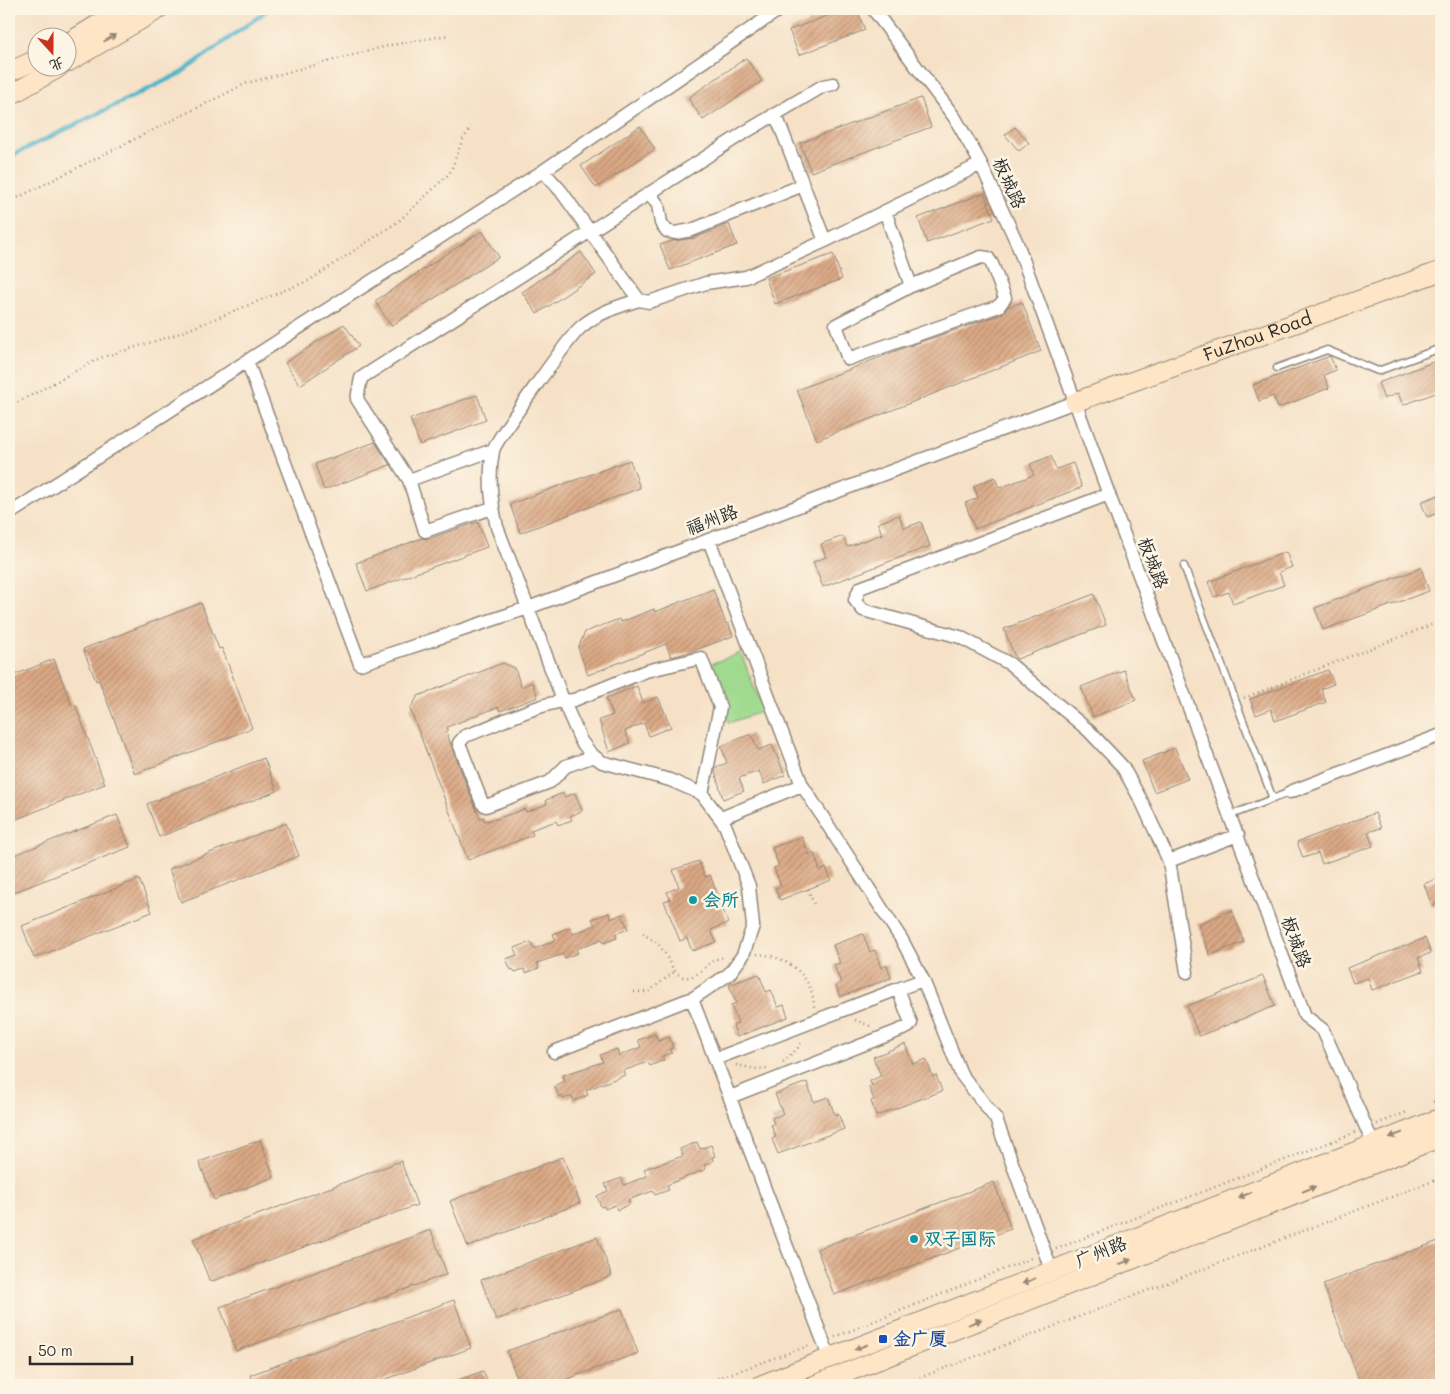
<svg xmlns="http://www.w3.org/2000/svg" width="1450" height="1394" viewBox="0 0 1450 1394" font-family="Mali,'LXGW WenKai TC',sans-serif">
<defs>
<pattern id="building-hatch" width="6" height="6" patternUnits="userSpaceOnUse" patternTransform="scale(1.25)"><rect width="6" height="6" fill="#dba985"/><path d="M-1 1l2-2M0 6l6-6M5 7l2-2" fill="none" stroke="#b28a6d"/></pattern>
</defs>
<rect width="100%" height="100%" fill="#fcf5e5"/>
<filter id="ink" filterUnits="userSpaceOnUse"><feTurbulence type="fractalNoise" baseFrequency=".02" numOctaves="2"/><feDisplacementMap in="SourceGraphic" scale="10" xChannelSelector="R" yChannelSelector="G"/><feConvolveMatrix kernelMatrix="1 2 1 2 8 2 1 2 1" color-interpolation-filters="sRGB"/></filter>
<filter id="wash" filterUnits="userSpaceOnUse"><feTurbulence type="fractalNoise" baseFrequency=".0096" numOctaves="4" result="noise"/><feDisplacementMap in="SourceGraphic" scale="20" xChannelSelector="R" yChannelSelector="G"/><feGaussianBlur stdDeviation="1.12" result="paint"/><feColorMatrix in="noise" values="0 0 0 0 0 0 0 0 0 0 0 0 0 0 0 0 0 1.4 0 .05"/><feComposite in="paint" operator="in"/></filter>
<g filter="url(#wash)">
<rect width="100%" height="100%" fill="#f6e1c7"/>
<path fill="#9fda8e" stroke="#65825c" d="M741,653L763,711L729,723L707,665Z"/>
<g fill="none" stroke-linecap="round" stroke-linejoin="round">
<path stroke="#4cb3cb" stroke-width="4.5" d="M9,157L181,73L269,9"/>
</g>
<g id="blocks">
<path fill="url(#building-hatch)" d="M846,9H857L865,30L799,55L789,30Z
M746,58L762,81L703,120L688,98Z
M921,98L931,127L811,172L800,143Z
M640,126L655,149L596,188L581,166Z
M1015,127L1029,143L1019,151L1005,135Z
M984,193L994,218L927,243L918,218Z
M729,224L737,245L670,270L660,245L672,241L695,238Z
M482,231L499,257L391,326L375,301Z
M581,252L596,274L537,314L522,292Z
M833,254L842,279L775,304L766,278Z
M1022,302L1041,351L817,440L797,390L906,347L1002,314L1008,307Z
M344,324L359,346L300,385L285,363Z
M1330,356L1336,370L1324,375L1329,388L1278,408L1273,396L1259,401L1253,385Z
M1441,359V391L1403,405L1398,393L1384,399L1378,383Z
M477,395L486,420L420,445L410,419Z
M375,442L390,465L324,490L315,464Z
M1051,456L1056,469L1073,463L1082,487L975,529L965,503L978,498L974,486L995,477L999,488L1034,475L1030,464Z
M630,460L640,488L520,533L510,504Z
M1441,494V512L1427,517L1421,502Z
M899,515L904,528L921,522L930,546L823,587L813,562L826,557L821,544L843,536L847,547L882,534L878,523Z
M478,522L487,547L367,591L356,563L422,538L428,539Z
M1286,552L1292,567L1279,572L1284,585L1233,604L1229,592L1214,597L1208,582Z
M1421,568L1429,591L1323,630L1315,608Z
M713,589L726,624L728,623L733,636L690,652L671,657L666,644L588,675L578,648L585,632L619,619L621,622L654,609L655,612Z
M1094,594L1106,625L1017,659L1015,657L1004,629Z
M201,603L219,649L222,648L252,728L135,774L99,680L96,681L83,649Z
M54,659L72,706L75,704L105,784L9,822V677Z
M503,663L515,668L521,687L532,682L538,697L500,711L498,707L472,717L447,727L448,731L446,732L480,819L483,817L485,821L496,819L525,809L526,812L547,804L546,800L563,793L564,797L575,793L582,811L570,816L572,820L558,825L556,821L531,830L533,835L468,860L410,709L418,696Z
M1124,670L1136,700L1093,717L1081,687Z
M1328,670L1334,684L1321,689L1326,702L1275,721L1271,709L1256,715L1250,699Z
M637,686L643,703L658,697L671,727L649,736L644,723L625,731L630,743L609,752L599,720L613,715L606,698Z
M751,734L758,750L772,745L785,775L764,784L759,771L739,778L744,791L723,799L715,771L716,767L727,763L721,746Z
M1175,748L1188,779L1154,792L1142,761Z
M264,758L277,791L159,837L147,804Z
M1375,813L1381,828L1368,832L1373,846L1322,864L1318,853L1303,858L1297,842Z
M117,815L130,847L12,893L9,884V857Z
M286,823L299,856L181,902L169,869Z
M802,837L809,855L814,853L820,871L826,868L831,880L780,900L775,888L781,886L774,868L779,866L772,848Z
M699,861L705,877L710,875L728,923L711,930L716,942L692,951L687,938L680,941L664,901L670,899L667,892L679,887L673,870Z
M1441,877V903L1432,906L1424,884Z
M139,879L152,912L34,958L22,926Z
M1232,910L1244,942L1210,955L1198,924Z
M609,913L611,919L622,914L628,929L615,934L617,938L603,943L602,939L576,949L578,953L564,958L563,954L537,963L539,968L526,973L524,969L515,972L513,969L511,970L506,959L517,955L514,948L531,942L534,949L556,940L553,934L570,927L573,934L595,925L592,919Z
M863,934L870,952L875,950L881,968L887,965L891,978L840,997L836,985L841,983L834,965L840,963L833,945Z
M1425,938L1431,953L1418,958L1423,971L1372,990L1368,978L1353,983L1347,968Z
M759,974L766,992L771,990L778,1007L784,1005L788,1017L737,1037L733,1025L738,1023L731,1005L736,1003L729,985Z
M1263,976L1275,1006L1199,1036L1187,1006Z
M655,1034L658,1041L669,1037L673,1048L670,1049L672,1053L662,1056L664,1060L650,1066L648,1062L623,1071L625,1075L586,1090L588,1095L574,1101L572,1096L563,1099L562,1096L559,1097L555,1086L565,1081L563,1075L603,1062L600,1055L617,1049L619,1056L641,1047L638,1040Z
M905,1044L913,1064L926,1059L933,1077L936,1075L942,1091L876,1116L871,1101L874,1100L869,1087L872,1086L870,1081L881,1076L873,1057Z
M807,1082L814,1102L828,1097L835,1115L838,1113L844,1129L778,1154L772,1139L776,1137L771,1125L774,1124L772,1118L783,1114L775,1094Z
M260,1140L274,1177L214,1200L199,1162Z
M697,1142L700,1149L711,1145L715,1156L712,1157L713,1161L704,1165L706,1169L667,1185L669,1190L655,1195L653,1191L628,1200L630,1204L617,1210L615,1205L605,1209L604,1206L601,1207L597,1196L608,1191L605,1184L622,1178L624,1185L647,1176L644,1169L683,1156L680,1149Z
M563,1157L580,1203L468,1247L450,1201Z
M401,1161L417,1205L210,1282L193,1239Z
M994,1182L1011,1229L834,1295L817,1249Z
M431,1230L447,1274L236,1351L220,1307Z
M597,1237L612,1276L496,1320L481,1280Z
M1441,1240V1385H1361L1323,1284Z
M454,1300L471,1348L370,1385H254L250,1375Z
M622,1309L638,1353L551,1385H519L507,1351Z
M483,1371L489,1385H448L447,1384Z"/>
</g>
</g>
<g filter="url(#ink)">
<use href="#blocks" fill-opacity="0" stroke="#908679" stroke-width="1"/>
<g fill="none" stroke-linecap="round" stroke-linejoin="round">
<defs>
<path id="lane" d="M1277,368L1327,350L1378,371L1441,348
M1184,566L1273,799
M1231,815L1290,792"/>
<path id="street" d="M873,9L955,118L981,164L1017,243L1112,503L1305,1016L1323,1030L1373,1143
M773,115L779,123L825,241
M543,171L561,191L639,300C619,306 597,313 581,327C570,336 495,441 493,451C488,477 491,502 497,527L563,700L581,741L591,754L602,762L670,780L702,794L725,825L749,886L753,926L743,955L729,974L695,997L554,1052
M649,193L658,205L661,223L667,231L675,233L692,230L803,185
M885,211L911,286L836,325L848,359L999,306L1005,298L992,264L988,258L981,257L911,286
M639,300L649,302L706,283L746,277L825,241L981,164
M247,361L360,664L528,608L1075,402
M493,450L409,480L357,399L361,378L742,134L823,86L833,84
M409,480L425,531L492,508
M1109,494L860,588L855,600L863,610L960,637L1010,664L1089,731L1122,766L1142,802L1169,861L1187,972
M9,514L543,171L780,9
M709,540L802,785
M594,756L566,766L550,782L486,806L482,803L459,743L465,736C498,725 540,701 574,700L646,671L701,658L720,707L702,794
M1290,792L1441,735
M721,818L802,785L902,940L923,980L961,1074L996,1119L1052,1272
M1169,861L1238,835
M898,989L923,980
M692,999L830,1359
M715,1059L898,989L911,1023L908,1027L730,1097"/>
<g id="secondary">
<path d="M68,43L123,9"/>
<path d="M68,62L159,9"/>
<path d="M9,72L38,59"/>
<path d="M9,96L58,68"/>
<path id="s1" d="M1075,402L1441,271"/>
<path d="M761,1385L1441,1118"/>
<path d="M815,1385L1441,1137"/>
</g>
</defs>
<use href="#lane" stroke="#908679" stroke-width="9"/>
<use href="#street" stroke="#908679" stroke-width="15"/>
<use href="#secondary" stroke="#908679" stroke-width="21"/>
<path stroke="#908679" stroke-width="2.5" stroke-dasharray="1 4" stroke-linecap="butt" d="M9,202L247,83L391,45L449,35
M9,407L100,358L175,335L310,280L399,221L450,173L462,141L471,127
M1244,698L1441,621
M808,889L815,907
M643,933C647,938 655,940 659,945C671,958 674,990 700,972C710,964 712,958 726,957
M757,954C787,956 813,975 814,1007
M634,992H648L674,972
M855,1020L873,1027
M783,1062L797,1049L803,1040
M736,1065L755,1069L767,1068
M1433,1102L1441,1099
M1377,1124L1407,1112
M1056,1249L1356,1132
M835,1337L1034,1257
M699,1385L811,1345
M901,1385L1441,1178"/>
<use href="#lane" stroke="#fff" stroke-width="6"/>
<use href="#street" stroke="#fff" stroke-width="12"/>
<use href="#secondary" stroke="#fee5c5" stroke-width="19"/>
</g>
<defs><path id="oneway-solid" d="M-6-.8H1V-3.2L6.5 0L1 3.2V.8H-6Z" transform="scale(1.25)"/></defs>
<g fill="#948878">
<use href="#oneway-solid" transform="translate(110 38) rotate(-30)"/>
<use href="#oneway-solid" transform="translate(1396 1135) rotate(159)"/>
<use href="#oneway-solid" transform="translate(1309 1189) rotate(-22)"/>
<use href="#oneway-solid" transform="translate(1245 1195) rotate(158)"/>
<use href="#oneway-solid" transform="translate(1125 1262) rotate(-22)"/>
<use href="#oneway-solid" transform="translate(1029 1281) rotate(158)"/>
<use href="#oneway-solid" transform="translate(975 1322) rotate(-22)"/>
<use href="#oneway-solid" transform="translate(861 1347) rotate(159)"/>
</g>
</g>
<g fill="#0f9aa8" stroke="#fcf5e5" stroke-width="2">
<circle cx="693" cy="900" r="5"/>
<circle cx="914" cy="1239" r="5"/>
</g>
<rect fill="#1a4fb4" stroke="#fcf5e5" stroke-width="2" x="878" y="1334" width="10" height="10" rx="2.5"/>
<g text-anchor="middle" stroke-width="5" stroke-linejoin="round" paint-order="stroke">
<g font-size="18" fill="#2b2b2b" stroke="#fcf5e5">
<text transform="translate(1009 183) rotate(65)" y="6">板城路</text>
<text dy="6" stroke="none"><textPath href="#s1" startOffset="194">FuZhou Road</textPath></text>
<text transform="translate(712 520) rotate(-21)" y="6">福州路</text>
<text transform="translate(1153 563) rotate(69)" y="6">板城路</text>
<text transform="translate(1296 942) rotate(70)" y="6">板城路</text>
<text transform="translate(1101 1252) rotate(-22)" y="6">广州路</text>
</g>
<g font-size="18" font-weight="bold" fill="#0d838f" stroke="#fcf5e5" text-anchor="start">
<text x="703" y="906">会所</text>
<text x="924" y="1245">双子国际</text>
</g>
<g font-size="18" font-weight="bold" fill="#164399" stroke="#fcf5e5" text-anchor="start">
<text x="893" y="1345">金广厦</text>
</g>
</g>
<rect width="1450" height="1394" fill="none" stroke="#fcf5e5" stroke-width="30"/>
<g transform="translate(52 52) rotate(159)"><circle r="24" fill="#fcf5e5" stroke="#a8a49b"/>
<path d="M0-4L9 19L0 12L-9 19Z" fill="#c8321e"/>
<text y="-8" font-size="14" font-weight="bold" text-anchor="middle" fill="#2b2b2b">北</text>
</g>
<path d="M30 1356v8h102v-8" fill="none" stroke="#2b2b2b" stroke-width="2.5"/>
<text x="38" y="1356" font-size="15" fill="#2b2b2b" stroke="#fcf5e5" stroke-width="4" paint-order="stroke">50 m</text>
</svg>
